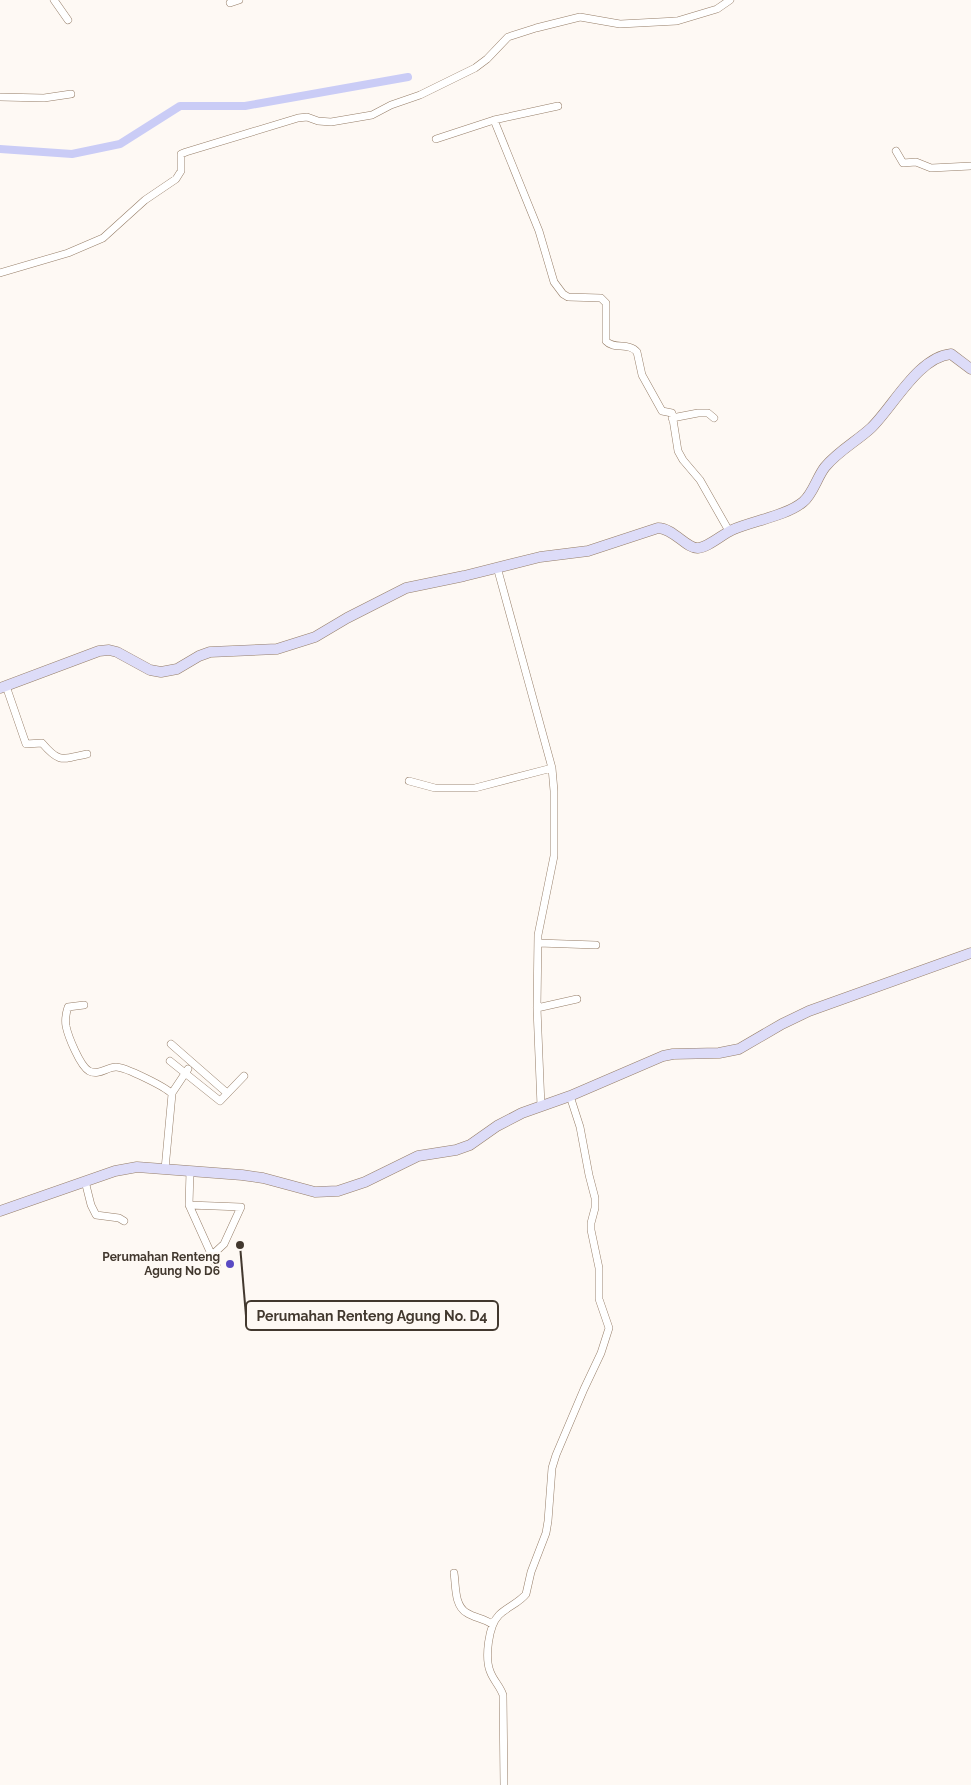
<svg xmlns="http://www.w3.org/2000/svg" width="971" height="1785" viewBox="0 0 971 1785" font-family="Raleway,sans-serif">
<rect width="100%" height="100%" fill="#fef9f4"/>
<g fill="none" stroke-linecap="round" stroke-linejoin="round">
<path stroke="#caccf6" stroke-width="8" d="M0,149L72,154L120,144L180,106H245L408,77"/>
<defs>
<path id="street" d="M54,0L68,20
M230,3L239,0
M0,97L44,98L71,94
M558,106L494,120L539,231L554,282L563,294L568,297L601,298L606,303V341C614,350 629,342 637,352L642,375L662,411L672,413L678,451L683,460L700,480L729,531
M436,139L494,120
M896,151L903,163L916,162L931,168L971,166
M0,273L68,253L103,238L145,200L176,179L181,171V154L186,152L298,118L307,117L318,121L331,122L372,115L391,105L420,95L475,68L487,59L508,37L536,28L580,17L620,24L677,21L717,9L730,0
M672,418L698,413H708L714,418
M497,567L552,768L554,791V856L538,935L537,1008L541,1106
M6,686L26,744L42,743C60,764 62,759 87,754
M409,781L435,788H475L552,768
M538,943L596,945
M84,1005L68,1007C66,1013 65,1020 66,1026C68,1036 80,1066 89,1071C99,1076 107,1067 116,1067C125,1067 166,1087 172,1094L165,1169
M537,1008L577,999
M171,1044L227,1093
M170,1061L220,1101L244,1076
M172,1093L188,1069
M190,1171L189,1205L217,1267
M85,1181L91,1205L96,1215L119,1218L124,1221
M189,1205L241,1207L224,1244L211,1256
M454,1573C456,1585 454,1606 467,1613C475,1618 483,1618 492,1624
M504,1785L503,1695C500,1686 493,1680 490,1671C485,1658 488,1626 499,1615C507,1607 519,1603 526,1594L531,1572L546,1533L548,1521L552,1468L556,1455L584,1389L601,1353L609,1328L599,1299V1268L591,1230V1223L595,1208V1198L589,1175L580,1127L570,1096"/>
<path id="secondary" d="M0,688L99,651L109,650L117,652L150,670L161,672L177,669L199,656L210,652L277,649L315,637L347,618L406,588L464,576L540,557L588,551L658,528C673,528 687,549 698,548C707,548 723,534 732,530C752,521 786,516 803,502C813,494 817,477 825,467C838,451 857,441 871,428C893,407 918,357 951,354L971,369
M0,1211L115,1171L137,1167L242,1175L263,1178L315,1192L338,1191L365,1182L418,1156L456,1150L470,1145L497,1126L522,1113L570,1096L663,1056L673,1054L719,1053L739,1049L782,1024L809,1011L971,953"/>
</defs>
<use href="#street" stroke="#967e68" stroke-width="8"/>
<use href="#secondary" stroke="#967e68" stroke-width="11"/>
<use href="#street" stroke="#fff" stroke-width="7"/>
<use href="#secondary" stroke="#dddcf8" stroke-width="10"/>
</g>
<circle fill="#5a4ac3" stroke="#fef9f4" stroke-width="2" cx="230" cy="1264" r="5"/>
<g text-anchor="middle" stroke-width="4.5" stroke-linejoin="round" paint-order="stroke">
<g font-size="12" font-weight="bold" fill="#42382e" stroke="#fef9f4" text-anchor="end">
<text x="220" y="1261">Perumahan Renteng<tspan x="220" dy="14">Agung No D6</tspan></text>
</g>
</g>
<path fill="none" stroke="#42382e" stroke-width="2" d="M240 1245L246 1316"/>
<circle fill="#42382e" stroke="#fef9f4" stroke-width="2" cx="240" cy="1245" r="5"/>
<rect fill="#fef9f4" stroke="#42382e" stroke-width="2" x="246" y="1301" width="252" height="29" rx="5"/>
<g font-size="14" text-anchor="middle" font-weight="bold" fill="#42382e">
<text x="372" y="1321">Perumahan Renteng Agung No. D4</text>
</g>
</svg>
